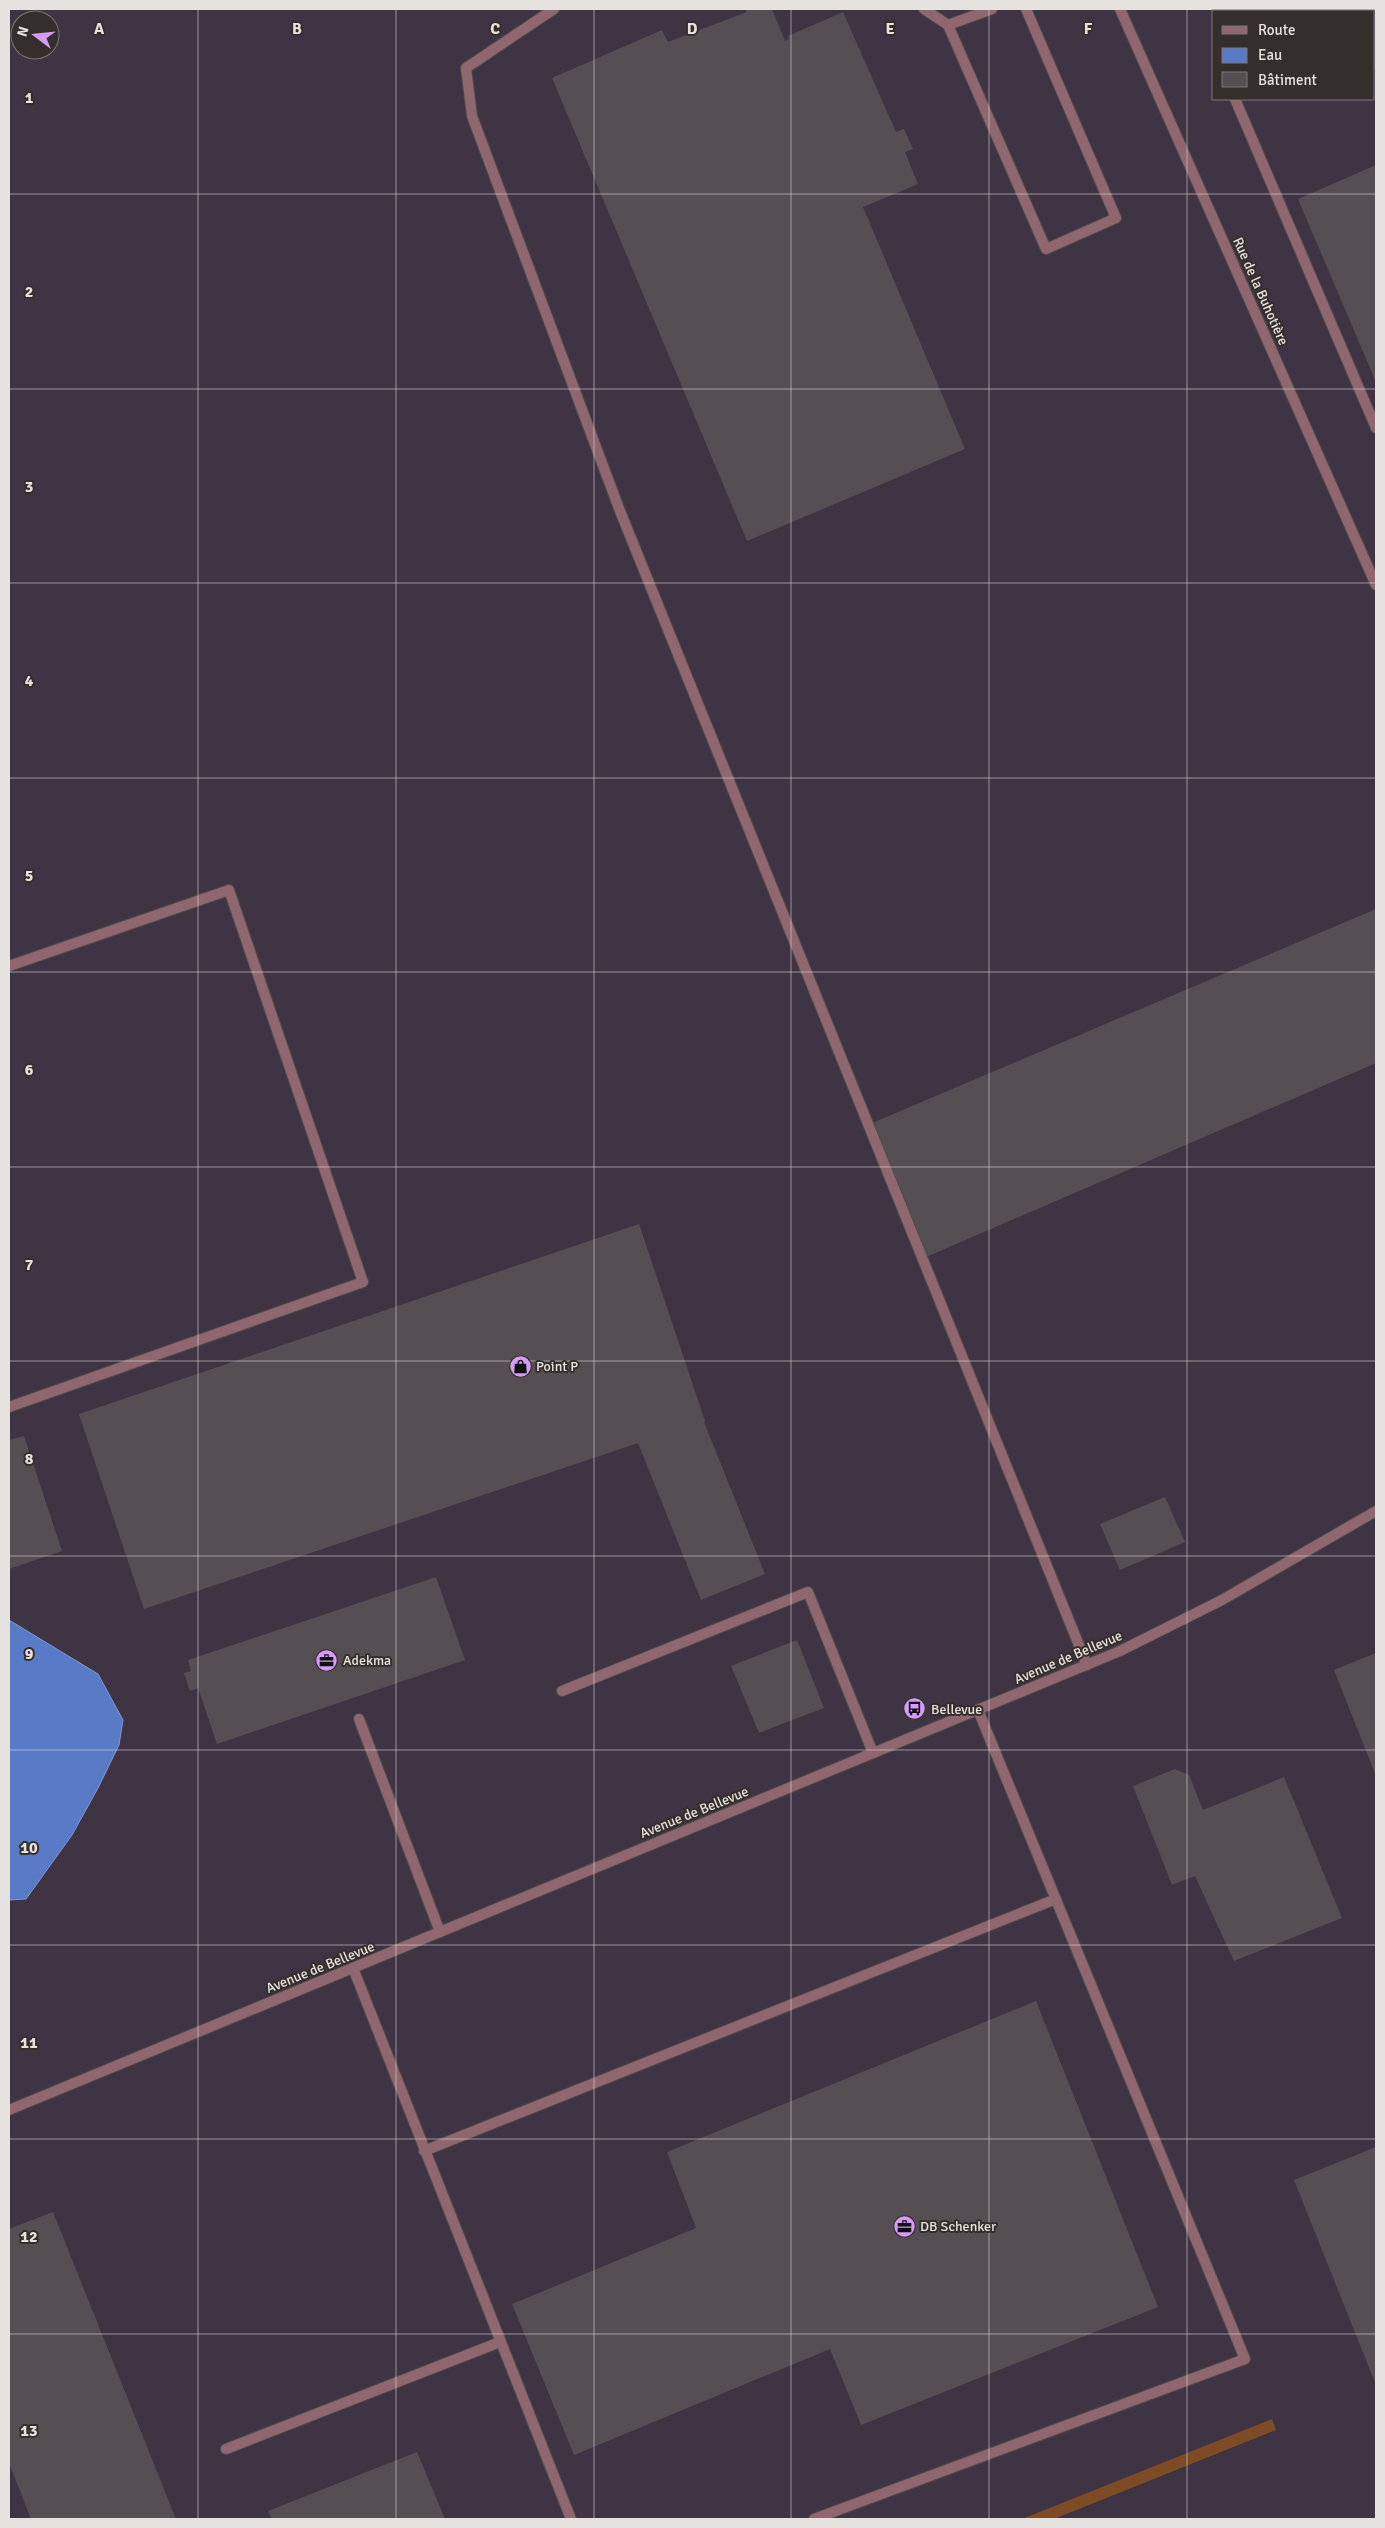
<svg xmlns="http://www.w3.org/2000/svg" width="1385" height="2528" viewBox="0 0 1385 2528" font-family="Signika,sans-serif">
<rect width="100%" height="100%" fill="#352f2c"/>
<path fill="#3e3444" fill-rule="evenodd" d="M9,9H1376V2519H9ZM1214,11H1374V99H1214ZM20,20H50V50H20Z"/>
<path fill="#7e4c24" d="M1272,2419L1276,2430L1054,2519H1022Z"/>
<path fill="#587ac7" stroke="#8399ce" d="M9,1620L98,1674L123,1720L119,1745L98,1788L72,1835L26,1899L9,1900Z"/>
<path fill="#554f54" d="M745,9H772L785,41L789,39L788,36L843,12L896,132L904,129L913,149L905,152L918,184L863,207L965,449L747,541L552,78L662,30L668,42L747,12Z
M1348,9H1376V74L1374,68V11H1350Z
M1376,165V382L1298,199Z
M1376,909V1063L926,1257L870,1124Z
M639,1224L705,1421L704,1422L765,1574L701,1600L638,1443L144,1609L79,1414Z
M24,1436L62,1551L9,1569V1440Z
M1165,1497L1185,1542L1120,1570L1100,1524Z
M436,1577L465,1660L217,1744L198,1688L190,1691L184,1673L191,1671L188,1660Z
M797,1640L824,1708L759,1733L731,1666Z
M1376,1653V1776L1334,1670Z
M1175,1769L1189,1775L1203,1810L1284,1777L1342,1918L1234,1961L1195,1876L1172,1885L1133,1786Z
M1036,2001L1158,2307L861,2425L830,2349L574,2455L512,2304L696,2228L667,2152Z
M1376,2147V2385L1294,2180Z
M53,2212L176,2519H31L9,2463V2229Z
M417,2452L445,2519H272L268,2511Z"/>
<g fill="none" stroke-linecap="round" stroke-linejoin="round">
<defs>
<path id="service" d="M554,9L466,68L472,116L620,511L1087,1665
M924,9L948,25
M992,9L948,25L1046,249L1116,218L1026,9
M1226,11L1227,9
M1235,99L1376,428
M9,966L229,890L363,1282L9,1407
M562,1691L808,1592L873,1753
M359,1719L440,1932
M353,1968L571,2519
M424,2151L1056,1899
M226,2449L500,2342
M814,2519L1245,2359L978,1710"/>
<path id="minor" d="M1120,9L1376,585
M9,2110L1120,1651L1222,1600L1376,1511"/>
</defs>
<use href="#service" stroke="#514c49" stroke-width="12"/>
<use href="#minor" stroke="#514c49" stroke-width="12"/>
<use href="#service" stroke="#906670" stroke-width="10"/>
<use href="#minor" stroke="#906670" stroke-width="10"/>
</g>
<path fill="none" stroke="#e6e2df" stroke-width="1" stroke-opacity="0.55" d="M198,9V2519M396,9V2519M594,9V2519M791,9V2519M989,9V2519M1187,9V2519M9,194H1376M9,389H1376M9,583H1376M9,778H1376M9,972H1376M9,1167H1376M9,1361H1376M9,1556H1376M9,1750H1376M9,1945H1376M9,2139H1376M9,2334H1376"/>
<defs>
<symbol id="shop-disc" viewBox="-11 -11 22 22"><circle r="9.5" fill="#d79bf9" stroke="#352f2c"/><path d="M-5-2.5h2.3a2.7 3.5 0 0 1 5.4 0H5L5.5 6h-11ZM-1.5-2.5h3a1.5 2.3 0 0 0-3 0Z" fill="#111"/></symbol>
<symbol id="office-disc" viewBox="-11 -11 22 22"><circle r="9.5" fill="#d79bf9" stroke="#352f2c"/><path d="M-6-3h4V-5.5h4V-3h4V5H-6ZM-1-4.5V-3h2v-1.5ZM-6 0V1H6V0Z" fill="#111"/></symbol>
<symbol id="bus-disc" viewBox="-11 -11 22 22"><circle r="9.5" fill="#d79bf9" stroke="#352f2c"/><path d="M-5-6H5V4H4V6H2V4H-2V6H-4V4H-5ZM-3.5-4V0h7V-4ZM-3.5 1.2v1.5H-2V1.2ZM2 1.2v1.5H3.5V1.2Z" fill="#111"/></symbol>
</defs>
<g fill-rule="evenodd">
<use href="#shop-disc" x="508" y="1354" width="25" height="25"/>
<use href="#office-disc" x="314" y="1648" width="25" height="25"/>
<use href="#bus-disc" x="902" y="1696" width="25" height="25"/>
<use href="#office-disc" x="892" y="2214" width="25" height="25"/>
</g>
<g text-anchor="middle" stroke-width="4" stroke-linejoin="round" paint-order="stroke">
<g font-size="14" fill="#e6e2df" stroke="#352f2c">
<text transform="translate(1261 291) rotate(66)" y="5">Rue de la Buhotière</text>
<text transform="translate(1068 1657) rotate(-23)" y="5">Avenue de Bellevue</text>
<text transform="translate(694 1812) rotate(-22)" y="5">Avenue de Bellevue</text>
<text transform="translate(320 1967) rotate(-22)" y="5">Avenue de Bellevue</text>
</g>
<g font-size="14" fill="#e6e2df" stroke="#352f2c" text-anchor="start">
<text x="536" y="1371">Point P</text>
<text x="343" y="1665">Adekma</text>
<text x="931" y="1714">Bellevue</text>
<text x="920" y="2231">DB Schenker</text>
</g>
</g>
<g font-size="16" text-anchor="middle" font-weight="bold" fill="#e6e2df" stroke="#352f2c" stroke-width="4" stroke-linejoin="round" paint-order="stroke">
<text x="99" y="34">A</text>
<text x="297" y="34">B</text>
<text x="495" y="34">C</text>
<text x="692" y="34">D</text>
<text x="890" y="34">E</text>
<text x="1088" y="34">F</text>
<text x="29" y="103">1</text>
<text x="29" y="297">2</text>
<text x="29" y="492">3</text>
<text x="29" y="686">4</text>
<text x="29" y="881">5</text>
<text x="29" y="1075">6</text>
<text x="29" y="1270">7</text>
<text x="29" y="1464">8</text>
<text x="29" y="1659">9</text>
<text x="29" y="1853">10</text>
<text x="29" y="2048">11</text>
<text x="29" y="2242">12</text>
<text x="29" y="2436">13</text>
</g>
<rect width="1385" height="2528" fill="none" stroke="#e6e2df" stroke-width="20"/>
<rect x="1212" y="10" width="162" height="90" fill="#352f2c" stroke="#7c7774"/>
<rect x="1222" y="26" width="25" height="8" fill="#906670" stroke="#7c7774"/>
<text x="1258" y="35" font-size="15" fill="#e6e2df">Route</text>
<rect x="1222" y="48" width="25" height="15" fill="#587ac7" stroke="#7c7774"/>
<text x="1258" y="60" font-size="15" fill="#e6e2df">Eau</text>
<rect x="1222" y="72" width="25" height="15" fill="#554f54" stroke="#7c7774"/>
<text x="1258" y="85" font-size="15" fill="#e6e2df">Bâtiment</text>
<g transform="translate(35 35) rotate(286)"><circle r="24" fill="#352f2c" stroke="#7c7774"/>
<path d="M0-4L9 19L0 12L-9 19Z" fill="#d79bf9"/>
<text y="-8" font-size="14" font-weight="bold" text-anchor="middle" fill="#e6e2df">N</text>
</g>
</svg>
